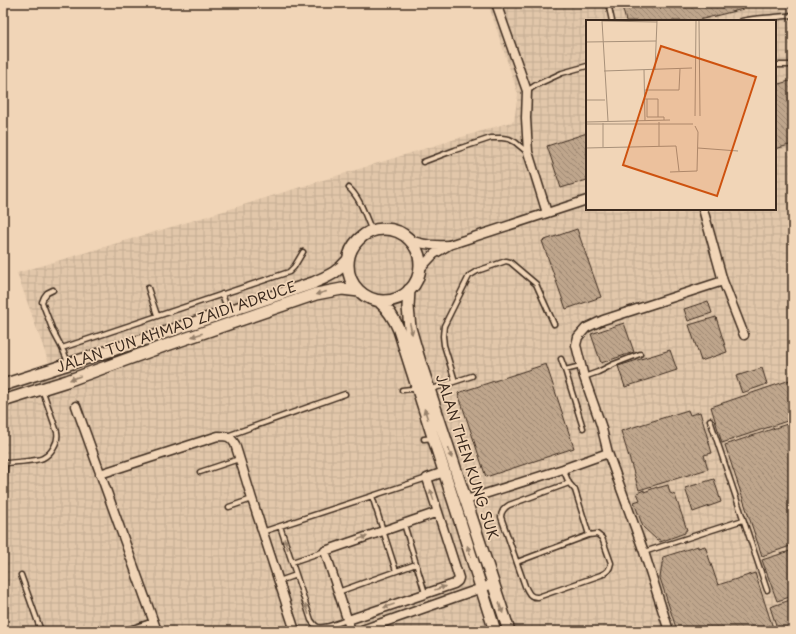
<svg xmlns="http://www.w3.org/2000/svg" width="796" height="634" viewBox="0 0 796 634" font-family="'Playpen Sans',sans-serif">
<defs>
<pattern id="industrial-grid" width="8" height="8" patternUnits="userSpaceOnUse"><rect width="8" height="8" fill="#e2c7aa"/><path d="M0 4h8M4 0v8" fill="none" stroke="#c3ab92"/></pattern>
<pattern id="building-back-hatch" width="6" height="6" patternUnits="userSpaceOnUse"><rect width="6" height="6" fill="#bfa68c"/><path d="M-1 5l2 2M0 0l6 6M5-1l2 2" fill="none" stroke="#9c8772"/></pattern>
</defs>
<rect width="100%" height="100%" fill="#f1d5b7"/>
<filter id="ink" filterUnits="userSpaceOnUse"><feTurbulence type="fractalNoise" baseFrequency=".025" numOctaves="2"/><feDisplacementMap in="SourceGraphic" scale="8" xChannelSelector="R" yChannelSelector="G"/><feConvolveMatrix kernelMatrix="1 2 1 2 8 2 1 2 1" color-interpolation-filters="sRGB"/></filter>
<g filter="url(#ink)">
<path fill="url(#industrial-grid)" fill-rule="evenodd" d="M488,3H793V631H3V386L52,372L17,273L188,222L514,121L518,94ZM587,21H775V209H587Z"/>
<path fill="url(#building-back-hatch)" stroke="#3b2a1e" d="M621,3H742L743,9L695,21H626Z
M793,80V144L775,149V85Z
M587,133V180L561,188L547,146Z
M577,229L601,297L566,309L542,241Z
M708,301L712,313L688,321L684,309Z
M716,317L727,352L701,361L689,325Z
M624,323L634,352L601,363L591,334Z
M670,350L677,370L625,387L618,366Z
M546,364L574,448L486,477L458,393Z
M762,368L767,384L742,393L736,376Z
M793,379V419L722,443L711,407Z
M688,410L690,415L700,412L712,453L704,455L708,469L639,490L621,431Z
M793,422V545L762,556L725,445Z
M714,479L721,502L693,512L685,488Z
M668,485L670,493L675,495L687,530L685,531V533L660,542L659,539L657,540L643,527L634,502L640,500L637,493L644,490V492L657,487V488Z
M698,546V548L705,546L718,585L755,573L774,631H677L660,578L663,557Z
M793,550V596L777,601L762,560Z
M793,599V631H787L786,629L778,631L770,607Z"/>
<g fill="none" stroke-linecap="round" stroke-linejoin="round">
<defs>
<path id="lane" d="M608,3L612,21
M742,21C759,17 776,18 793,15
M775,65H793
M527,91L536,85L562,73L587,66
M423,162L455,150L491,138H502L509,139L515,142L527,152
M349,188C361,199 365,216 372,231
M148,288L157,315
M53,290L47,293L44,297L42,302L53,331L62,348L68,362
M222,294L228,311
M62,348L289,272L294,267L303,252
M561,359L565,370L583,428
M565,370L581,366
M584,377L598,372L614,364L640,354
M455,381L444,345L443,336L444,326L469,276L477,271L506,261L510,262L536,284L554,324
M402,390L411,389L417,387
M429,390L472,376
M710,420L767,590
M227,436L345,394
M424,439L433,438
M3,461L5,463H8C15,462 38,461 43,458C51,454 59,442 57,432L42,389
M200,472L239,459
M569,483L509,505C504,508 501,511 501,517L525,586C528,592 530,598 538,597L601,575C607,572 610,570 611,563L602,538L597,534L589,535
M3,488L4,485L5,463
M372,496L396,571
M229,507L252,499
M404,524L425,593
M280,526L311,620C313,623 315,626 318,627C325,629 340,622 347,620
M262,532L427,478
M644,552L743,520
M292,562L325,551
M517,562L589,535L575,490L569,483L563,469
M21,575L41,631
M279,581L296,575
M338,592L416,564"/>
<path id="street" d="M496,3L527,91L526,118L528,152L547,213
M703,209L723,281L744,335
M408,239C422,245 434,246 448,245
M419,270L434,254L449,245L587,200
M76,406L157,631
M100,474L218,436C227,436 230,436 235,444L252,499L295,631
M466,500L563,469L608,453
M348,620L454,584L458,581L459,578L427,478L444,472
M130,631L154,623
M351,631L325,551L438,512
M359,631L493,584
M669,631L644,552L608,453L601,425L584,377L576,345L578,337L586,328L603,320L723,281"/>
<path id="secondary" d="M348 265a36 36 0 1 1 72 0a36 36 0 1 1-72 0Z
M409,290L408,307L410,328L419,359L509,631
M379,301C388,309 394,318 399,330L495,631
M3,385L131,344L313,283C328,276 337,273 348,260
M3,401L67,381L164,346L316,294L342,289L359,291"/>
</defs>
<use href="#lane" stroke="#3b2a1e" stroke-width="7"/>
<use href="#street" stroke="#3b2a1e" stroke-width="11"/>
<use href="#secondary" stroke="#3b2a1e" stroke-width="14"/>
<use href="#lane" stroke="#f1d5b7" stroke-width="4"/>
<use href="#street" stroke="#f1d5b7" stroke-width="8"/>
<use href="#secondary" stroke="#f1d5b7" stroke-width="11"/>
</g>
<defs><path id="oneway-solid" d="M-6-.8H1V-3.2L6.5 0L1 3.2V.8H-6Z"/></defs>
<g fill="#96806a">
<use href="#oneway-solid" transform="translate(321 293) rotate(165)"/>
<use href="#oneway-solid" transform="translate(411 329) rotate(78)"/>
<use href="#oneway-solid" transform="translate(197 335) rotate(162)"/>
<use href="#oneway-solid" transform="translate(75 378) rotate(160)"/>
<use href="#oneway-solid" transform="translate(426 414) rotate(-108)"/>
<use href="#oneway-solid" transform="translate(450 453) rotate(71)"/>
<use href="#oneway-solid" transform="translate(432 495) rotate(-108)"/>
<use href="#oneway-solid" transform="translate(362 538) rotate(-19)"/>
<use href="#oneway-solid" transform="translate(286 544) rotate(-108)"/>
<use href="#oneway-solid" transform="translate(469 551) rotate(-108)"/>
<use href="#oneway-solid" transform="translate(440 588) rotate(-19)"/>
<use href="#oneway-solid" transform="translate(389 606) rotate(161)"/>
<use href="#oneway-solid" transform="translate(501 608) rotate(71)"/>
<use href="#oneway-solid" transform="translate(307 609) rotate(-108)"/>
</g>
</g>
<g text-anchor="middle" stroke-width="3.5" stroke-linejoin="round" paint-order="stroke">
<g font-size="14" fill="#3b2a1e" stroke="#f1d5b7">
<text transform="translate(176 327) rotate(-19)" y="5">JALAN TUN AHMAD ZAIDI ADRUCE</text>
<text transform="translate(467 457) rotate(72)" y="5">JALAN THEN KUNG SUK</text>
</g>
</g>
<g transform="translate(586 20)">
<rect width="190" height="190" fill="#f1d5b7"/>
<path fill="none" stroke="#a8917a" stroke-width="1" d="M16,1L22,101M16,1L71,2M113,1L114,96M0,22L70,21M58,50L59,101M69,50L71,1M18,51L106,48M58,70H93L94,49M59,79H72V97M61,79V97H78V100M0,80H19M109,96L110,1M0,102L84,100M73,102V126M17,103V127M0,104H107M0,128L90,126L93,151M112,128L152,131M84,152L111,151L112,112L109,106"/>
<path fill="#ce520f" fill-opacity="0.15" stroke="#ce520f" stroke-width="2" d="M75,26L170,57L131,176L37,145Z"/>
<rect width="190" height="190" fill="none" stroke="#3b2a1e" stroke-width="2"/>
</g>
<rect width="796" height="634" fill="none" stroke="#f1d5b7" stroke-width="16"/>
<rect x="8" y="8" width="780" height="618" fill="none" stroke="#3b2a1e" stroke-width="1.5" filter="url(#ink)"/>
</svg>
